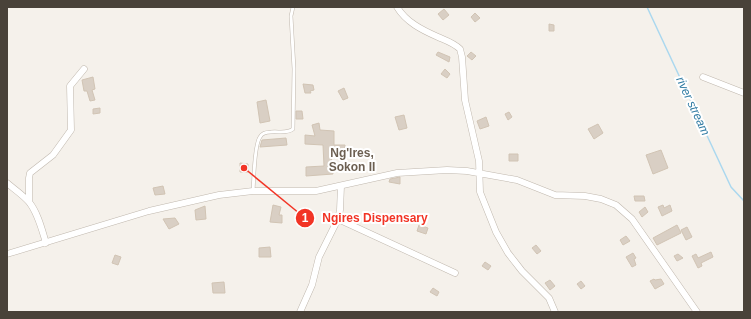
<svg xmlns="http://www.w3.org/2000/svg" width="751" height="319" viewBox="0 0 751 319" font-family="Arial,sans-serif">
<rect width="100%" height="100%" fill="#f5f1eb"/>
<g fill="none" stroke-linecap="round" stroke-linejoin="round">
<path stroke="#abd8ef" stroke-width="1.5" d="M647,7L731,187L744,201"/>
</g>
<path fill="#d9cfc4" stroke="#d1c4b4" d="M444,9L449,15L443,20L438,14Z
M475,13L480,18L475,22L471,17Z
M549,24L554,25V31H549Z
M438,52L450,57L449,62L436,55Z
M471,52L476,56L472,60L467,56Z
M445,69L450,74L447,78L441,74Z
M93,77L95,89L92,90L95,100L90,101L87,91H84L82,80Z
M303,84L313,85L314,90L310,91L311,93H305Z
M344,88L348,98L343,100L338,91Z
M266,100L270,121L260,123L257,102Z
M100,108V113L93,114V109Z
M296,111H302L303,119H296Z
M509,112L512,117L508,120L505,114Z
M404,115L407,128L399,130L395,117Z
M486,117L489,126L480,129L477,121Z
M319,123L320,130L334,131V145H345V152L331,153L333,174L306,176V167L324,166L323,145L305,144V135L315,136L312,125Z
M598,124L603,133L594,139L588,129Z
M286,138L287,145L260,147L262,140Z
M661,150L668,168L653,174L646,155Z
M509,154H518V161H509Z
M240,163L248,164V172H240Z
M400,177V184L389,182L390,179Z
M163,186L165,194L155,195L153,188Z
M634,196H644L645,201H635Z
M273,205L281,207L279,215H282V223L270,222Z
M663,205L664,208L670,205L672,211L662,216L658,207Z
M205,206L206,219L196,220L195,210Z
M645,207L648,212L642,217L639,212Z
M175,218L179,224L169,229L163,219Z
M419,225L428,228L426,234L417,231Z
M677,225L681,233L657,245L653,238Z
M687,227L692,237L686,240L681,230Z
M626,236L630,241L623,245L620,240Z
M536,245L541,251L537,254L532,248Z
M270,247L271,257H259V248Z
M711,252L713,257L701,263L702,266L698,268L692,256L696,254L698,258Z
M633,253L636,258L634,259L636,265L632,267L626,257Z
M678,254L683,258L677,261L674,256Z
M115,255L121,257L118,265L112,263Z
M485,262L491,266L488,270L482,266Z
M654,279L655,280L661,279L664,284L655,289L650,281Z
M550,280L555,286L550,290L545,283Z
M581,281L585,286L581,289L577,284Z
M224,282L225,293H213L212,283Z
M433,288L439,292L437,296L430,292Z"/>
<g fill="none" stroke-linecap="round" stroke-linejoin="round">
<defs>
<path id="lane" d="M253,191C254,179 254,145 260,137C262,133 267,132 271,132C278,131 287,134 293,129L294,69L291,16L293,7"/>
<path id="street" d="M397,7C406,22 422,30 438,37C445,40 454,43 460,49L462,57L465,100L479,161L480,192L496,232L508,253L522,271L549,298L555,312
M703,77L744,93
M7,183C14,189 23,195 29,202C38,213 42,230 46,243
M29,201V178L30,173L53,155L71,130L70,86L84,69
M338,219L455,273
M7,254L149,211L219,195L253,191H316L397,173L447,170L467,171L517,180L555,195L585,196L601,199L616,205L632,219L697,312
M300,312L312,285L319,257L338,219L340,210L341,186"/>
</defs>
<use href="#lane" stroke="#c0b8ae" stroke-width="4"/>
<use href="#street" stroke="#c0b8ae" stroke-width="7"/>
<use href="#lane" stroke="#fff" stroke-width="3"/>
<use href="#street" stroke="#fff" stroke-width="6"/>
</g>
<g text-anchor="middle" stroke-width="4" stroke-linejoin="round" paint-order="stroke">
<g font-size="12" font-style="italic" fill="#307ba3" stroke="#fff">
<text transform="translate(693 106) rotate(65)" y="4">river stream</text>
</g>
<g font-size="12" font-weight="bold" fill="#6c5f51" stroke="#fff">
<text x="352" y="157">Ng'lres,<tspan x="352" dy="14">Sokon II</tspan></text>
</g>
</g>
<path fill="none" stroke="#f23425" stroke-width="1.5" d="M244 168L305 218"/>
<g fill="#f23425" stroke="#fff" stroke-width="1.5">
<circle cx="244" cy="168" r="4"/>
<circle cx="305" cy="218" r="10"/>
</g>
<g font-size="12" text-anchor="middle" font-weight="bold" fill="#fff">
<text x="305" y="222">1</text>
</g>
<g font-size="12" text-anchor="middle" font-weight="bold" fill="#f23425" stroke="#fff" stroke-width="4" stroke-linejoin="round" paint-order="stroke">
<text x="375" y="222">Ngires Dispensary</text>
</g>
<rect width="751" height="319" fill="none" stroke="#494239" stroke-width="16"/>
</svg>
